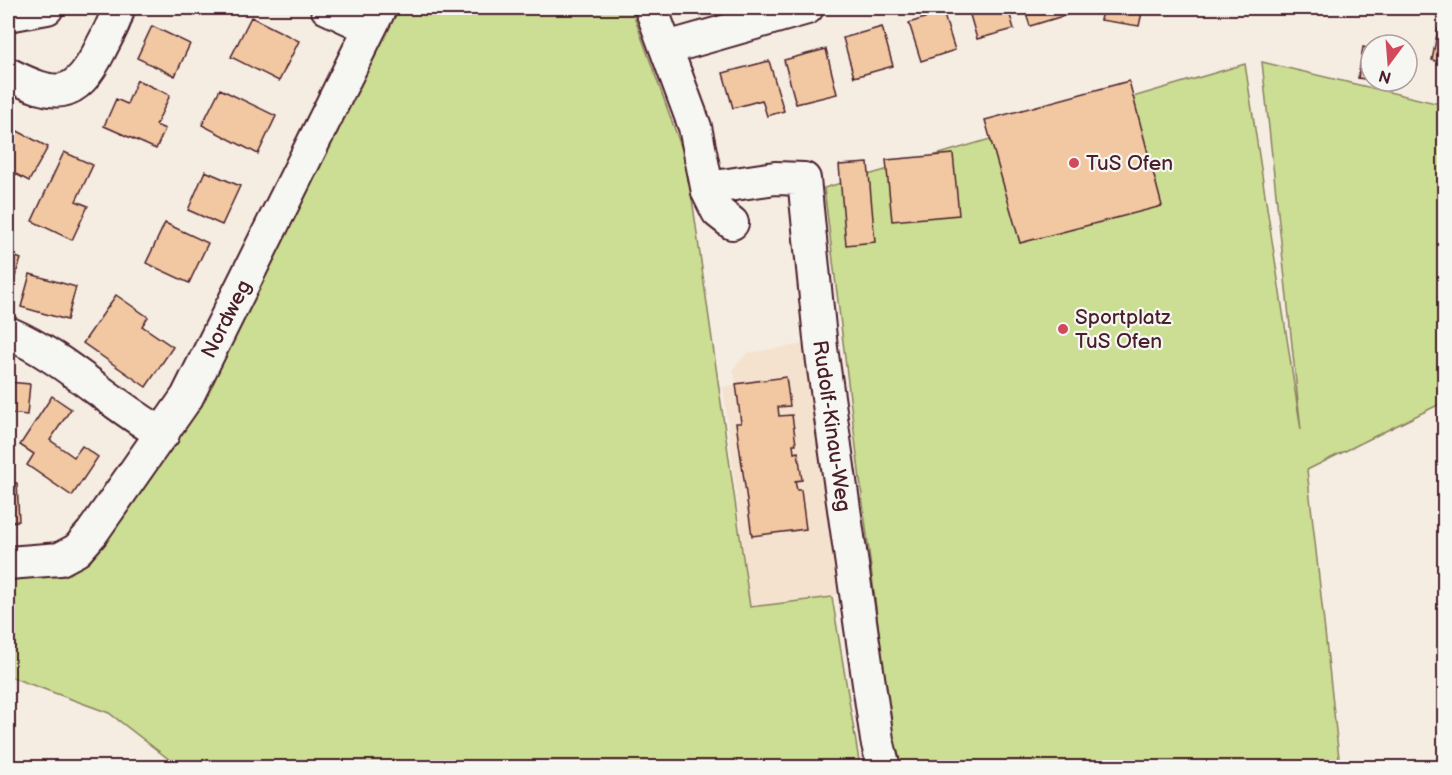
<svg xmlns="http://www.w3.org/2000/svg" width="1452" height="775" viewBox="0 0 1452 775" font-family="'Balsamiq Sans',sans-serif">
<rect width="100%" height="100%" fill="#f5ede2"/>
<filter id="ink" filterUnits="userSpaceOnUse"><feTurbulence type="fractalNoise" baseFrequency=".0167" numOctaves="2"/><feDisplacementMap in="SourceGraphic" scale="12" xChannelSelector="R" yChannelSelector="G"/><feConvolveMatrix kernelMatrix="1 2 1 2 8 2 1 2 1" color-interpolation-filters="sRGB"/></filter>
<g filter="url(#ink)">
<path fill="#f4e2ce" d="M805,344L845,589L832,597L750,607L723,387L736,384L733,369L747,353Z"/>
<path fill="#cbde93" stroke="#8a7e5f" stroke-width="1.5" d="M398,8H631L687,163L750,607L832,597L860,767H179L109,713L8,676V568L90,562Z
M1262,62L1444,105V402L1307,470L1340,767H884L892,738L824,188L1245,64L1301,430Z"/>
<path fill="#f1c8a1" stroke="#4a1f2b" stroke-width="1.5" d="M968,8H1008L1014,29L977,39Z
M1024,8H1074L1076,12L1030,26Z
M1103,8H1143L1139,26L1100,20Z
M943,12L955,50L921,61L909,23Z
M251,17L299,41L279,81L231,57Z
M152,26L190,44L175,76L137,58Z
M882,27L893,66L854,77L843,38Z
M1438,29L1444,30V63L1432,60Z
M1363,47L1371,49V80L1358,78Z
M826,49L837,94L796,104L784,60Z
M769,61L784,111L767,116L762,100L733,108L723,73Z
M137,80L170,95L156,125L165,129L156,149L104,126L116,99L127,104Z
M1129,81L1162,206L1020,243L985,120Z
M1376,81H1399L1398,85Z
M220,89L276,116L258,154L202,125Z
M8,126L48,147L29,181L8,170Z
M64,152L93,165L76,201L88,206L72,240L32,221Z
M953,154L959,215L892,221L886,160Z
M868,163L875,242L846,245L839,165Z
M205,171L240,186L222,225L188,210Z
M165,223L208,243L189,283L146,263Z
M8,254L21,259L8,297Z
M30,274L76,287L67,320L21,307Z
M116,295L148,317L142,326L173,347L146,387L83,343Z
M786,377L790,406L778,407L779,416L792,415L796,444H793L794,453L798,452L802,480L795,481L797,490H801L806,529L752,536L736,423H741L736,384Z
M8,382L30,384L27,415L9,413L8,433Z
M52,396L71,409L50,440L74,457L82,446L98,457L72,496L27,465L34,454L20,445Z
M8,483H17L19,521L8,522Z"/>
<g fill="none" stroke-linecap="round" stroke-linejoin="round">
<defs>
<path id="minor" d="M327,8L370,28
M651,8L695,127L708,192L718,212L732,223
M8,15L47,8
M667,48L807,8
M8,74C55,97 74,102 100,50C106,37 116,22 118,8
M708,188L775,178L804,179L821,348L877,740L884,768
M8,333C65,357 109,404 163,434
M8,563L60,559L77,550L92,533L187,397L380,8"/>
</defs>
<use href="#minor" stroke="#4a1f2b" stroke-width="36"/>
<use href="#minor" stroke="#f6f6f2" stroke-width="32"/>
</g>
</g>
<g fill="#d1495b" stroke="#f6f6f2" stroke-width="2">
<circle cx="1074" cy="163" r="6"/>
<circle cx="1063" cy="329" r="6"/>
</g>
<g text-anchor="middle" stroke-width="4.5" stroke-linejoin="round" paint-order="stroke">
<g font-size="21" fill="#4a1f2b" stroke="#f6f6f2" text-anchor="start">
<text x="1086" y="170">TuS Ofen</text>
<text x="1075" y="324">Sportplatz<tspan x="1075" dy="24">TuS Ofen</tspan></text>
</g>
<g font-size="21" fill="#4a1f2b" stroke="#f6f6f2">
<text transform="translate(226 319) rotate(-63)" y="7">Nordweg</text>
<text transform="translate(832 426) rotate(82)" y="7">Rudolf-Kinau-Weg</text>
</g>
</g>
<rect width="1452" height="775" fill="none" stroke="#f6f6f2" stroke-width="30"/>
<rect x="15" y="15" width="1422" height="745" fill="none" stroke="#4a1f2b" stroke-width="2" filter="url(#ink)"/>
<g transform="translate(1389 63) rotate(196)"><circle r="28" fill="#f6f6f2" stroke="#b1a0a2" stroke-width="1.5"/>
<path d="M0-4.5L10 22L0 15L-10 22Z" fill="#d1495b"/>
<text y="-9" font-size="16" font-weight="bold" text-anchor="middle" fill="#4a1f2b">N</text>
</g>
</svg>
